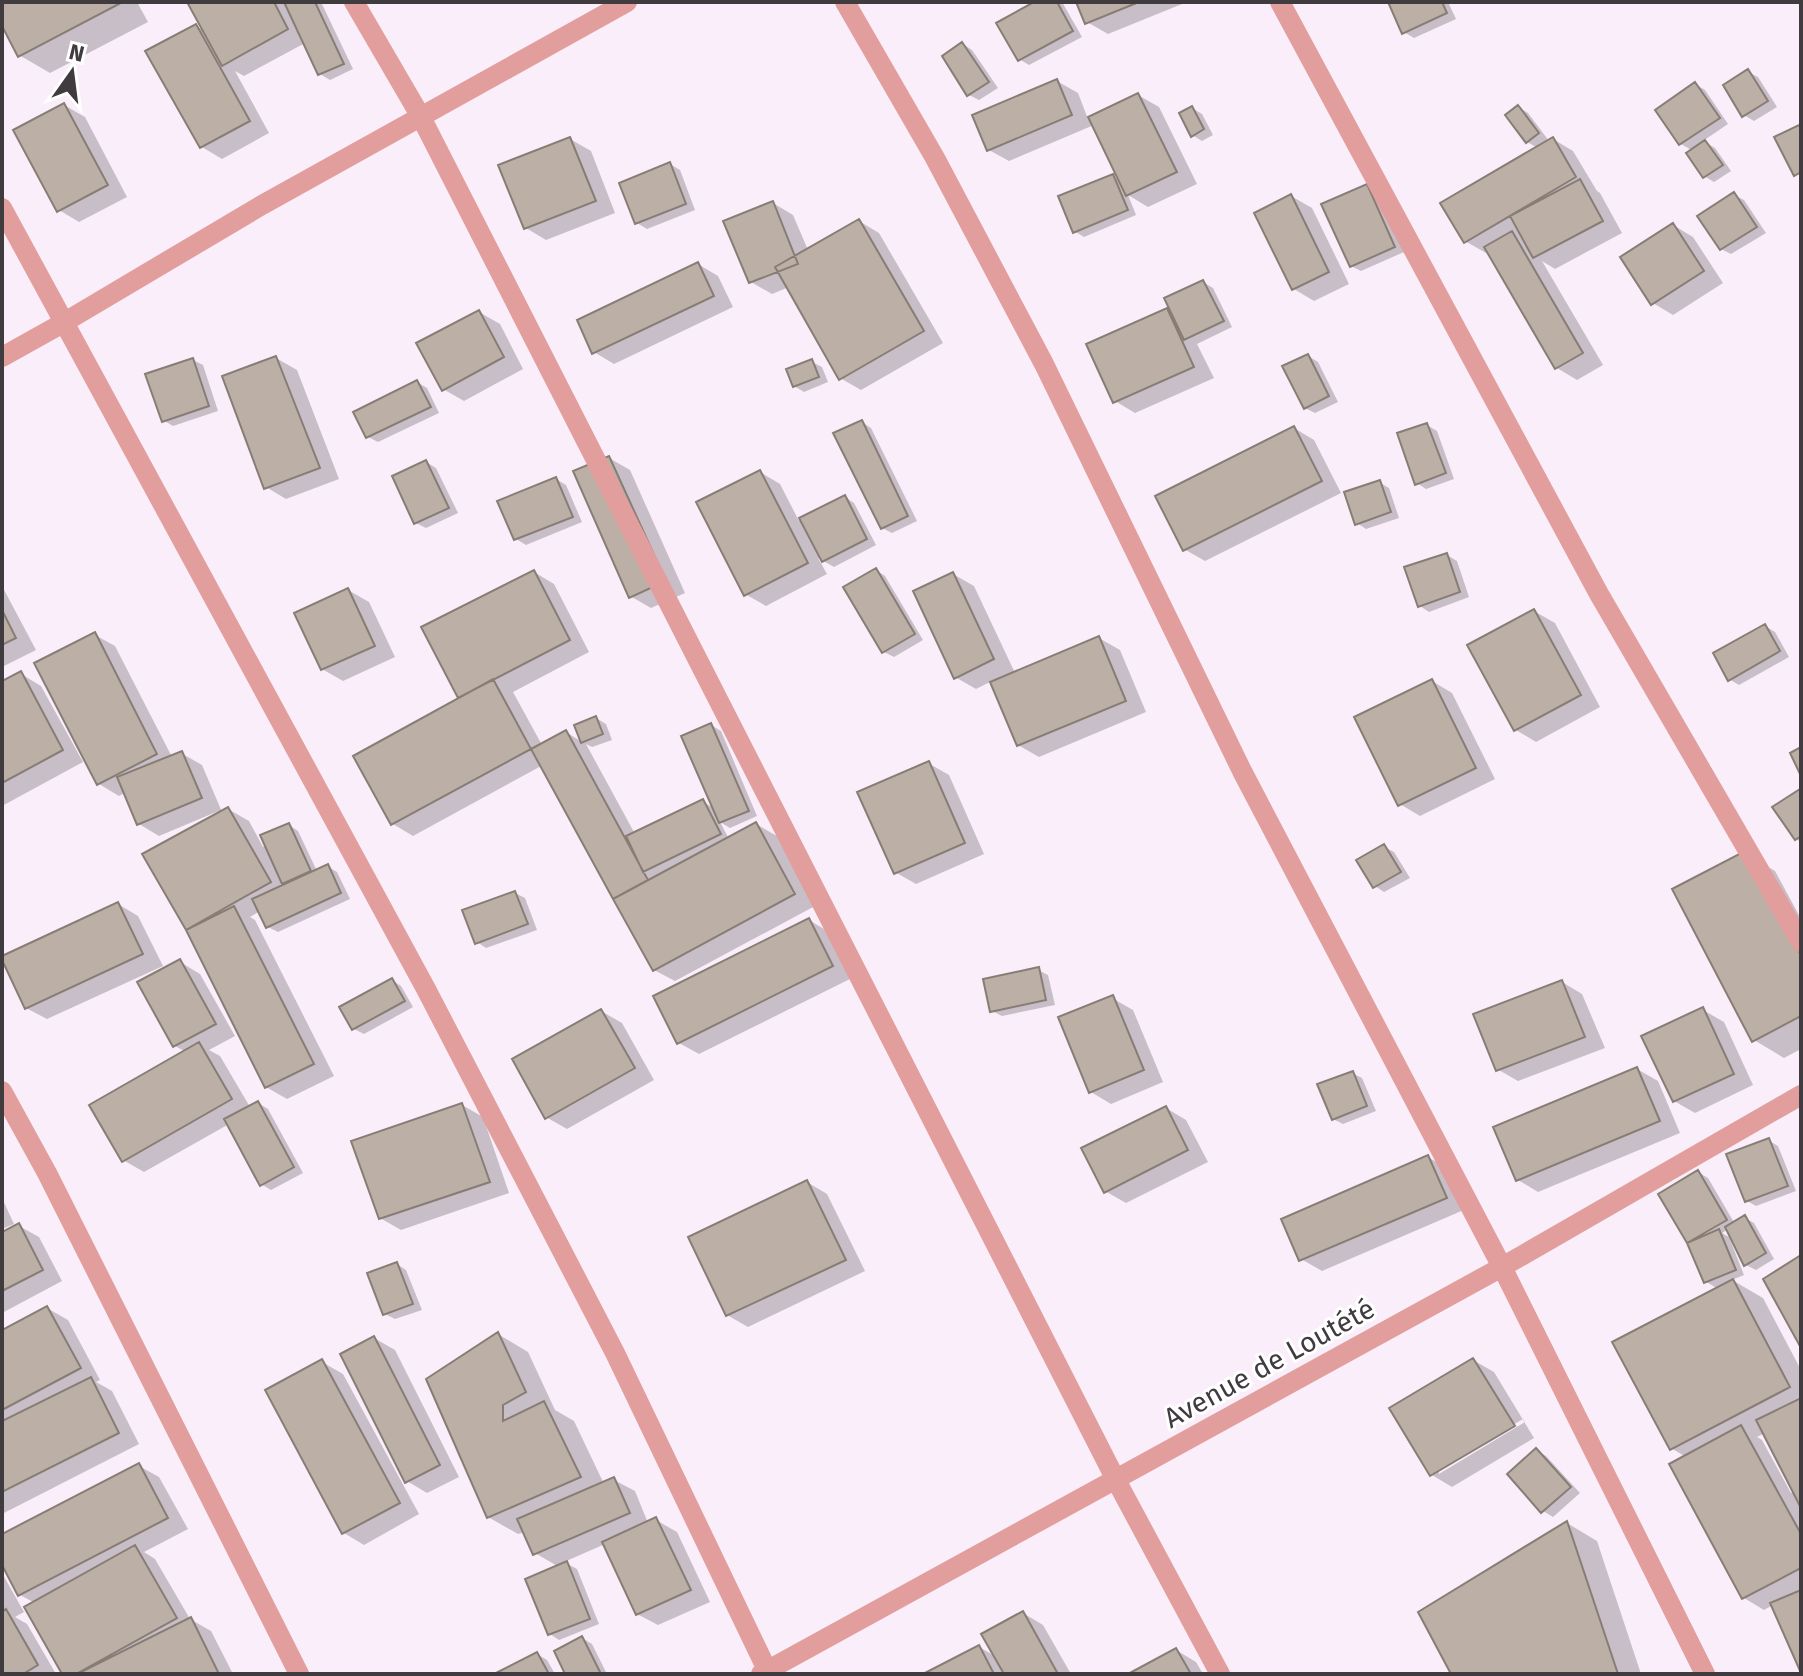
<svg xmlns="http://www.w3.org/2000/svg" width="1803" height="1676" viewBox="0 0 1803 1676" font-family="'Fira Sans',sans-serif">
<rect width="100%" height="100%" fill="#f9eef9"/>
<path fill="#0003" fill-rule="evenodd" d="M2,2H137L148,22L50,73L19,55L2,22Z
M190,2H321L353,69L330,80L320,74L305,43L244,76L235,71L269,133L222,159L202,147L196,26L206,32Z
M1039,2H1062L1082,37L1029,65L1019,59Z
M1078,2H1187L1108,34L1087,22Z
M1390,2H1448L1456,19L1414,38L1404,32Z
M963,44L972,50L998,88L979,100L969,95Z
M1748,72L1758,77L1777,107L1754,121L1744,115Z
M1057,81L1078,93L1088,119L1138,95L1159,107L1197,184L1148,207L1128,195L1136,215L1084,237L1074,231L1112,176L1121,181L1094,125L1009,161L989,150Z
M1695,84L1705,90L1728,124L1703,141L1715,148L1731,171L1714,182L1704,176L1693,151L1681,144Z
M64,105L85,117L127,197L79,222L59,210Z
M1518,107L1528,113L1549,141L1553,139L1573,151L1597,191L1600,193L1622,233L1555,269L1542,261L1603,365L1577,380L1557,368L1489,251L1486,253L1465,241L1538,148L1527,142Z
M1192,108L1202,114L1213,135L1202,141L1192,135Z
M570,139L591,151L615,213L546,240L526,228Z
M670,164L680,170L695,210L647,229L637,223Z
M1367,186L1376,192L1404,252L1361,271L1351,266Z
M1734,195L1744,200L1766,233L1731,254L1721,249Z
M1291,196L1312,208L1349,284L1314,301L1294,289Z
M773,203L793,215L808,250L859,221L879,233L943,343L861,390L840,378L789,287L772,294L751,282Z
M1673,225L1693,237L1723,283L1673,315L1653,303Z
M698,264L718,276L733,307L614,364L594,352Z
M1203,282L1213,288L1232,327L1197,344L1214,378L1135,413L1115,401L1166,310L1175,315Z
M479,312L500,324L523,369L464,401L443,389Z
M1308,356L1318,362L1338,402L1315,413L1305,408Z
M276,358L297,370L339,479L286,499L266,487Z
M193,360L203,365L218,411L173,426L163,420Z
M812,362L822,367L828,382L804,392L794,386Z
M417,382L427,388L439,413L378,442L368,437Z
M862,422L871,428L917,521L892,533L882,528Z
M1427,425L1437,431L1454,479L1426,489L1417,483Z
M1294,428L1314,440L1341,493L1205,561L1184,549Z
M609,458L630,470L685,593L651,608L630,596Z
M426,462L436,468L458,513L426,528L416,523Z
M760,472L780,484L799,521L845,497L854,503L876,545L834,567L818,558L827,574L766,606L745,594Z
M556,479L566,485L582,522L526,545L516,539Z
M1379,482L1389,488L1399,518L1366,529L1357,523Z
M1447,555L1457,561L1469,597L1429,612L1420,606Z
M876,570L885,576L923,640L894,657L884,652Z
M534,572L554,584L589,652L513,692L542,745L566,732L582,742L596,718L606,724L612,740L592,747L586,744L635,834L703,802L714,808L711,725L721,731L757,816L730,828L720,822L729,839L756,824L777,836L815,906L675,981L654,970L543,765L413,836L393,824L461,699L424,628Z
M953,574L974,586L1015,673L1099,638L1120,650L1146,712L1039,757L1018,745L992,681L976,689L955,677Z
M2,586L36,650L2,667Z
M348,590L369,602L395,657L343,681L322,669Z
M1534,611L1555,623L1600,707L1536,742L1516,730Z
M1765,626L1775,632L1789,657L1739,685L1729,679Z
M95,635L115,646L172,757L181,753L202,765L222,812L221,810L159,836L139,824L126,792L119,796L99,784Z
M21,674L41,686L83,762L2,806V684Z
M1432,681L1452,693L1495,779L1420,816L1400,804Z
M928,763L949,775L984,854L916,884L895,872Z
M1800,791L1801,792V842L1796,839Z
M228,809L249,821L263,847L289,825L298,831L317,871L327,866L337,872L350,899L278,932L268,927L260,911L250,917L255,920L334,1076L287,1099L266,1087L188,929L145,855Z
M1384,847L1394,852L1410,878L1384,892L1375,886Z
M1745,853L1775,871L1801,919V1049L1784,1058L1754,1040Z
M515,893L525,898L537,930L486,948L477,942Z
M118,904L138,916L163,966L47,1019L26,1008Z
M809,920L829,932L852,978L699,1054L679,1043Z
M180,962L200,974L235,1036L209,1050L220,1056L250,1107L258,1103L268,1109L303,1173L271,1190L261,1184L229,1124L144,1172L123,1160L186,1052L175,1046Z
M1038,970L1048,975L1055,1005L1002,1016L992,1011Z
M392,980L401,986L413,1007L364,1034L354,1029Z
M1562,982L1582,994L1605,1048L1518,1081L1497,1069Z
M1112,998L1133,1010L1163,1082L1111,1104L1091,1092Z
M1703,1010L1724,1022L1753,1085L1695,1113L1674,1101Z
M601,1011L622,1023L654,1080L567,1129L546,1117Z
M1637,1069L1658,1081L1680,1133L1538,1192L1518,1180Z
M1352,1073L1362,1078L1376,1111L1343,1124L1333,1119Z
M462,1105L483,1117L509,1193L401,1230L380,1218Z
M1166,1108L1186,1120L1208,1162L1126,1203L1105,1191Z
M1768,1140L1778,1146L1796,1191L1756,1206L1747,1201Z
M1428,1157L1448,1169L1466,1209L1322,1271L1301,1259Z
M1698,1172L1708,1178L1735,1224L1745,1218L1754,1223L1774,1259L1756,1270L1746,1265L1729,1229L1722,1233L1729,1237L1744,1275L1732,1280L1763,1298L1801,1370V1668L1773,1605L1764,1610L1744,1598L1686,1457L1671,1448L1718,1289L1705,1281L1688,1242ZM1765,1433L1794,1491L1791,1493L1762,1440L1757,1437Z
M807,1182L827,1194L865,1271L748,1327L727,1315Z
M2,1198L14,1224L2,1229Z
M19,1226L39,1237L62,1281L2,1313V1234Z
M397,1264L406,1270L422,1310L395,1319L385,1314Z
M47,1308L68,1320L100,1380L96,1382L112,1391L139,1444L2,1514V1332Z
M498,1334L528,1352L555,1410L574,1421L604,1484L614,1480L635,1491L648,1523L656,1520L677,1532L710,1602L658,1625L637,1614L605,1544L564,1562L577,1569L599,1624L559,1640L550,1634L559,1567L535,1553L525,1532L518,1534L488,1517Z
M374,1338L395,1350L459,1477L427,1493L407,1481Z
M1473,1360L1494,1372L1534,1438L1452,1487L1432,1475ZM1523,1419L1525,1422L1439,1474V1469Z
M322,1362L343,1374L419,1514L364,1545L344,1533Z
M1537,1451L1546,1456L1580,1493L1553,1517L1543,1511Z
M139,1466L159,1477L188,1529L144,1552L155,1559L190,1619L211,1631L233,1674H64L35,1603L20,1595L2,1561V1537Z
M1567,1523L1597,1541L1641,1674H1453Z
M2,1573L24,1612L15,1617L27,1624L56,1674H2Z
M1023,1613L1043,1625L1071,1674H928L979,1647L997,1657Z
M582,1638L592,1644L607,1674H567Z
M1176,1650L1196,1662L1203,1674H1132Z
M537,1654L547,1660L555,1674H498Z"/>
<path fill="#bcb0a6" stroke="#887d75" stroke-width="2" d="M2,2H117L119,4L18,57L2,26Z
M187,2H274L288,29L222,66Z
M284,2H315L344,64L318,75Z
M1034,2H1057L1073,31L1018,61L996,23Z
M1076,2H1139L1085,24Z
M1388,2H1442L1447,13L1402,34Z
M196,24L250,121L200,148L145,51Z
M962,42L989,82L967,96L942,56Z
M1748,69L1768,101L1742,117L1723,85Z
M1057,79L1072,115L987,151L972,115Z
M1695,82L1720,118L1679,145L1655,110Z
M1138,93L1177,172L1126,196L1088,117Z
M64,103L108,185L57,212L13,130Z
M1518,105L1539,133L1526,143L1505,115Z
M1192,106L1204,129L1191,137L1179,113Z
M1799,125L1801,129V172L1794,176L1774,137Z
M570,137L596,201L524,229L498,165Z
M1553,137L1576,177L1464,243L1440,203Z
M1705,140L1723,165L1703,178L1686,153Z
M670,162L686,204L635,224L619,183Z
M1113,174L1128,210L1073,233L1058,196Z
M1580,179L1603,221L1533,258L1510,216Z
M1367,184L1395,247L1350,267L1321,204Z
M1734,192L1757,227L1720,250L1697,216Z
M1291,194L1329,272L1292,290L1254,213Z
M773,201L798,264L749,283L723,221Z
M859,219L924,331L839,380L775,267Z
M1673,223L1704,271L1651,305L1620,257Z
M1512,231L1583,353L1555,369L1484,247Z
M698,262L714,296L592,354L577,320Z
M1203,280L1224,321L1184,340L1164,298Z
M1167,308L1194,367L1113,403L1086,344Z
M479,310L504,357L442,391L416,343Z
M1308,354L1329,396L1304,409L1282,366Z
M276,356L320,468L264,489L222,376Z
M193,358L209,406L162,422L145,374Z
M812,359L819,377L793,387L786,369Z
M417,380L431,407L366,438L353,412Z
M862,420L908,516L881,529L833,433Z
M1427,423L1446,473L1415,485L1397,433Z
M1294,426L1322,481L1183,551L1155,496Z
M609,456L666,581L629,598L573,471Z
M426,460L449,508L414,524L392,476Z
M760,470L808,563L744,596L696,502Z
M556,477L573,517L514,540L497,501Z
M1380,480L1391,512L1355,525L1344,492Z
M845,495L867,539L822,562L799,518Z
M1447,553L1460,592L1418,607L1404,567Z
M876,568L915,634L882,653L843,587Z
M534,570L570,640L458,698L421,627Z
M953,572L994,659L954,679L913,591Z
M348,588L375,646L321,670L294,613Z
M1534,609L1581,695L1514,731L1467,645Z
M2,610L16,638L2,645Z
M1765,624L1780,651L1728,681L1713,653Z
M95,632L157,754L97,785L34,663Z
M1099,636L1126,701L1017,746L990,682Z
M21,671L63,750L2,783V681Z
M493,679L531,749L391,825L353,756Z
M1432,679L1476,768L1398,806L1354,717Z
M596,716L603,734L581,743L574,725Z
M711,723L749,811L719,823L681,736Z
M566,730L648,880L613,899L531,749Z
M1801,747V776L1790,753Z
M182,751L202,798L137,825L117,777Z
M929,761L965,843L894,874L857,792Z
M1800,789L1801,836L1795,840L1772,807Z
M703,799L721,834L643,872L626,836Z
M228,807L271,882L186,930L142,854Z
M756,822L795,894L653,971L613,899Z
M289,823L311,871L282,884L260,835Z
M1384,844L1401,872L1373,888L1356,860Z
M1745,851L1801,955V1016L1752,1042L1672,889Z
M328,864L341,893L266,928L252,899Z
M515,891L528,924L475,944L462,910Z
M118,902L143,954L25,1009L2,960V956Z
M234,906L314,1064L265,1088L186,930Z
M809,918L833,966L677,1044L653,996Z
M180,959L216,1024L173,1047L137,982Z
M1039,967L1046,1000L990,1012L983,979Z
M392,978L405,1001L352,1030L339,1007Z
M1562,980L1585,1037L1496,1071L1473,1014Z
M1113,995L1144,1070L1089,1093L1058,1017Z
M1703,1007L1734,1074L1673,1102L1641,1036Z
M601,1009L635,1068L545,1119L512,1059Z
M199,1042L232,1099L122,1162L89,1105Z
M1637,1067L1660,1121L1516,1181L1493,1127Z
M1353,1071L1367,1106L1332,1120L1317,1084Z
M258,1101L294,1167L260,1186L224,1119Z
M462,1103L490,1182L379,1219L351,1141Z
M1166,1106L1188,1150L1104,1193L1081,1148Z
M1769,1138L1788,1186L1745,1202L1726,1154Z
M1428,1155L1447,1198L1299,1261L1281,1219Z
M1698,1170L1727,1220L1687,1243L1658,1194Z
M807,1180L846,1260L726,1316L688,1237Z
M1745,1215L1766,1253L1744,1266L1725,1227Z
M19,1223L43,1270L2,1291V1232Z
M1719,1229L1736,1270L1704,1283L1687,1243Z
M1801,1255V1348L1763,1279Z
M397,1262L413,1304L383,1315L367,1273Z
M1733,1279L1790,1387L1670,1450L1612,1342Z
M47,1306L81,1368L2,1410V1330Z
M498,1332L526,1392L503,1405V1421L544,1401L581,1477L487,1518L426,1379Z
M374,1336L440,1465L405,1483L340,1354Z
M1473,1358L1515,1426L1430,1476L1389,1408Z
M322,1359L400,1503L342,1534L265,1390Z
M91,1377L119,1433L2,1492V1421Z
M1801,1398V1508L1756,1420Z
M1741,1425L1801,1534V1568L1742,1599L1669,1464Z
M1536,1448L1571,1487L1541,1513L1507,1474Z
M139,1463L168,1518L18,1596L2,1565V1534Z
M614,1477L630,1513L533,1555L517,1519Z
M656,1517L691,1590L636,1615L602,1542Z
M1567,1521L1618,1674H1451L1418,1612Z
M135,1545L177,1618L76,1674H62L24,1607Z
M567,1561L590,1619L548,1635L525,1579Z
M1801,1590V1673L1770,1603Z
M6,1609L38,1665L23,1674H2V1612Z
M1023,1611L1058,1674H1004L981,1634Z
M191,1617L219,1674H77Z
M582,1636L600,1672L597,1674H565L554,1651Z
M979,1645L994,1674H923Z
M1176,1648L1191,1674H1128Z
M537,1652L549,1674H494Z"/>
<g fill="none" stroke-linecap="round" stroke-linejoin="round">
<path stroke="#e29e9c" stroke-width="20" d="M354,2L421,117L1116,1480L1220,1674
M845,2L935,158L1044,364L1242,771L1502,1267L1705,1674
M1280,2L1599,594L1801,942
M2,208L426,989L615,1353L769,1674
M2,357L63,323L262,205L627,2
M2,1091L47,1173L299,1674
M761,1674L1502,1267L1801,1095"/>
</g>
<g text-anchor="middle" stroke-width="6" stroke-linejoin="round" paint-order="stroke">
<g font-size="28" fill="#3f3b3f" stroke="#fff">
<text transform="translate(1269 1363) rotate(-29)" y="10">Avenue de Loutété</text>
</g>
</g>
<rect width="1803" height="1676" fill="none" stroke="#3f3b3f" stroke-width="8"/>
<g transform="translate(72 72) rotate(14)" stroke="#ffffff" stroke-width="6" paint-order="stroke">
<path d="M0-6L14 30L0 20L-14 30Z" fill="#3f3b3f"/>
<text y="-12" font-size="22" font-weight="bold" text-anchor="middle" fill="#3f3b3f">N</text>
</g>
</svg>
